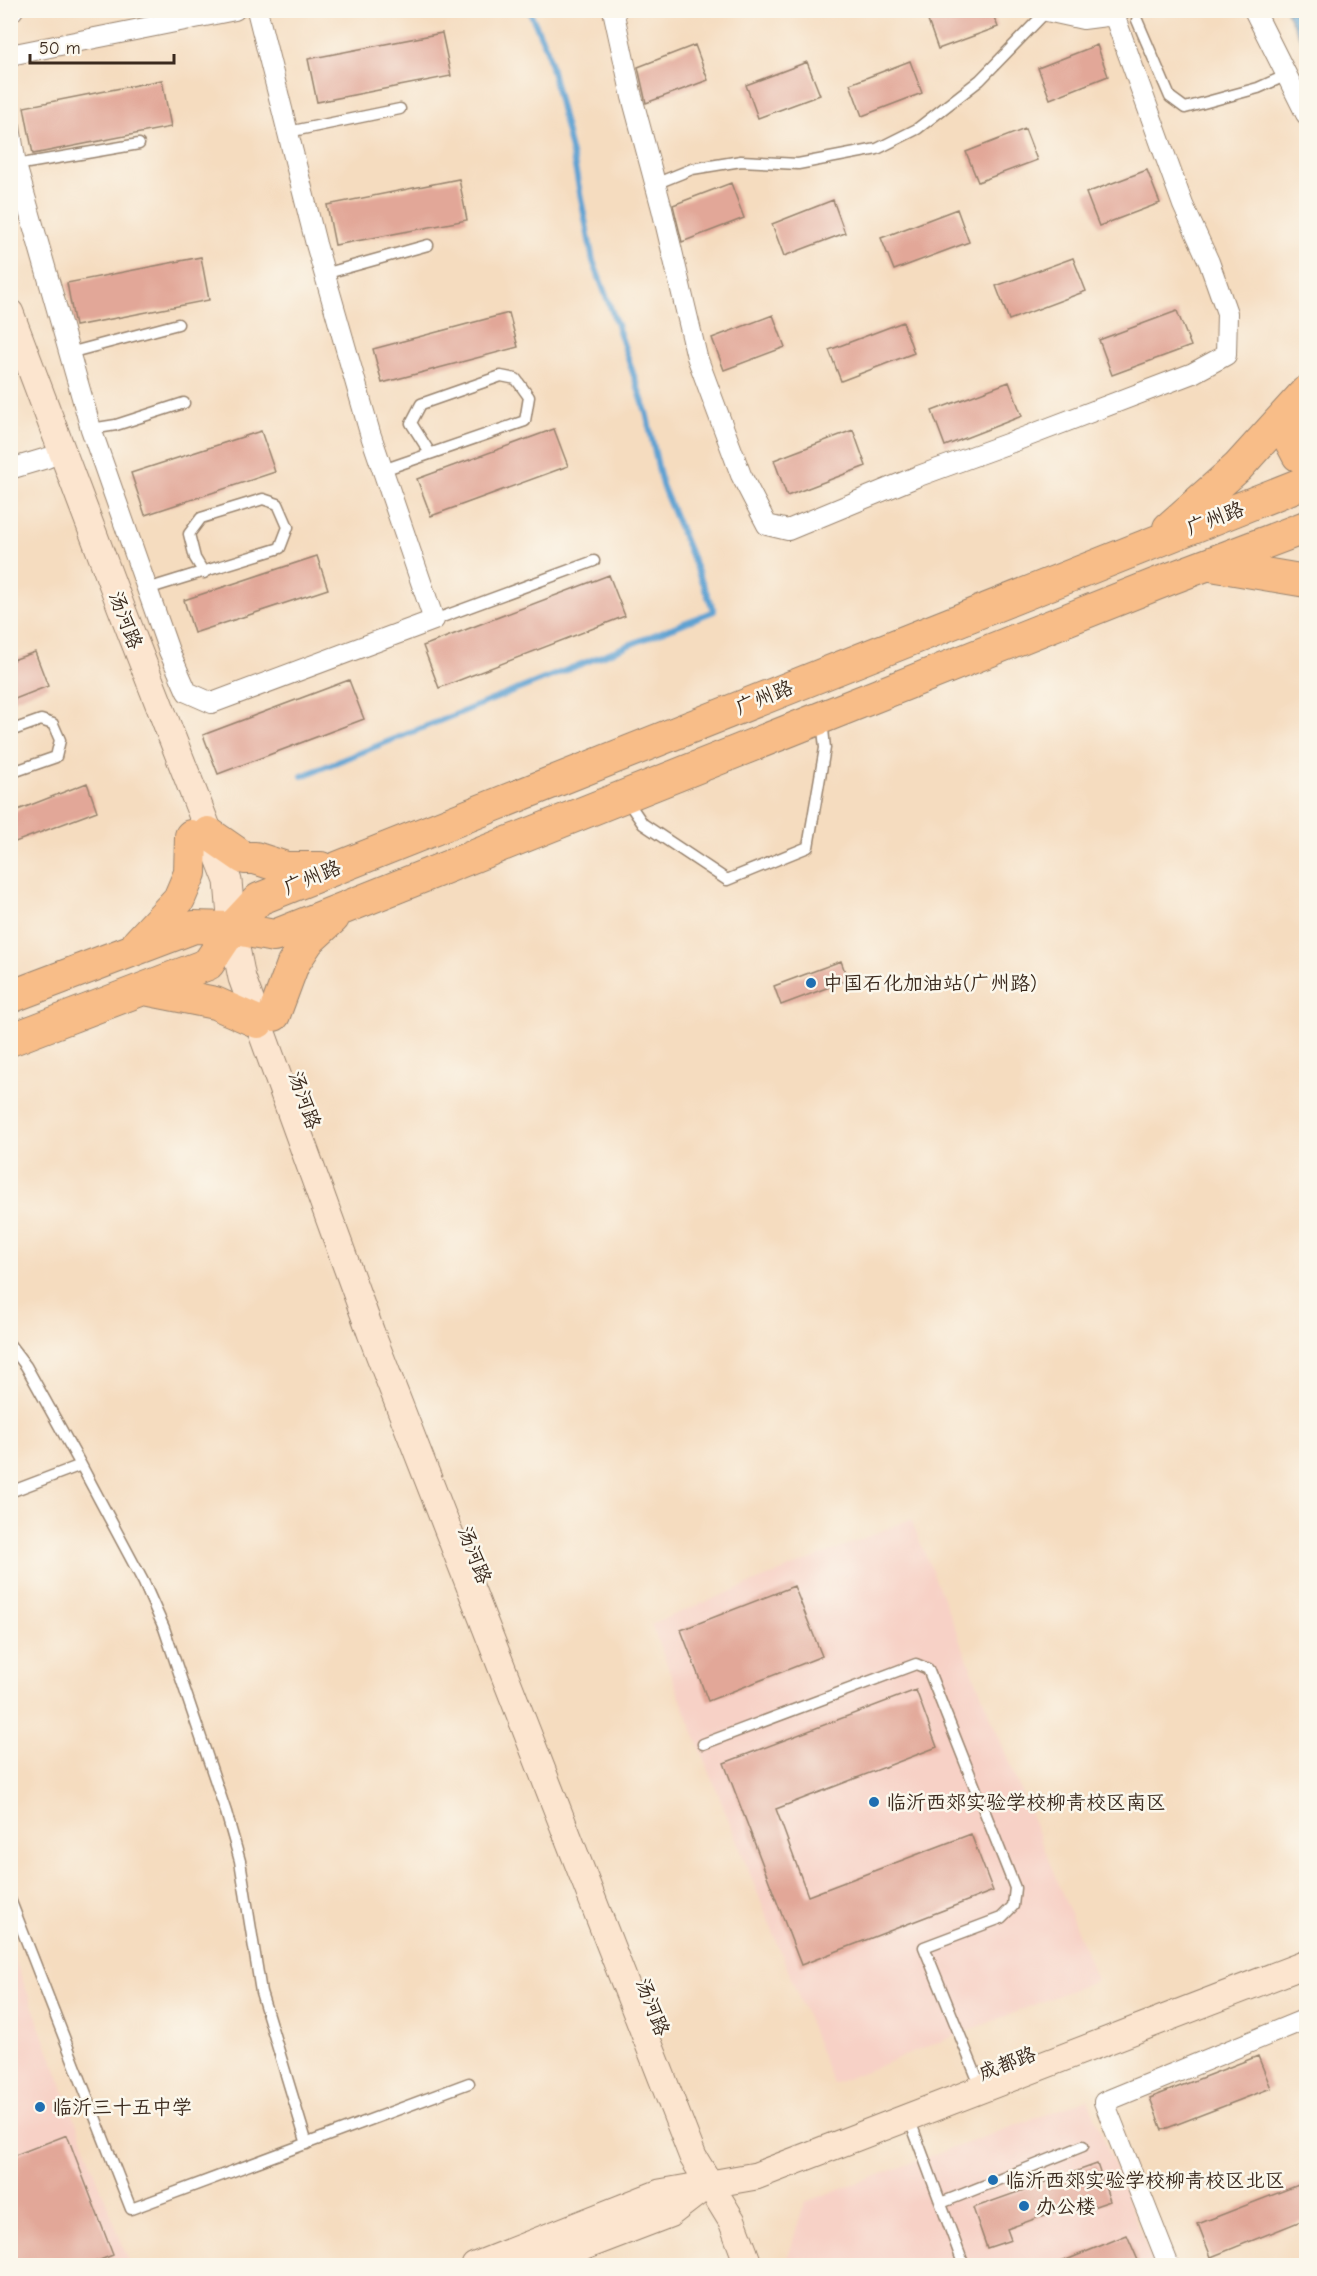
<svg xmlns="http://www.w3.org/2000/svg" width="1317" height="2276" viewBox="0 0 1317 2276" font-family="'Comic Neue','LXGW WenKai TC',sans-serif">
<defs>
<pattern id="water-waves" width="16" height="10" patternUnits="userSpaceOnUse" patternTransform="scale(1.5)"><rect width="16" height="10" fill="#5da1d2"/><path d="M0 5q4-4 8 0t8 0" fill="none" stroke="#4e83aa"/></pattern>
</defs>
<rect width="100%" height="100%" fill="#fbf7ec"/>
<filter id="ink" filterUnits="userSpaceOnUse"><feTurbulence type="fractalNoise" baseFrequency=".0167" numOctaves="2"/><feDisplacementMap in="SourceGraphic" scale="12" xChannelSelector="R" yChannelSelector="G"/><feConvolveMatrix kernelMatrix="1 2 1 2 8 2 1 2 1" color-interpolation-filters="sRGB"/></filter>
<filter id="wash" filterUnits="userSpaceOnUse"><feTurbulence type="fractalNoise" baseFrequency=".008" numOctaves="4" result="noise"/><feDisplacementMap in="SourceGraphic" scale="24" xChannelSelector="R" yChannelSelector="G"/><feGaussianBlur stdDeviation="1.35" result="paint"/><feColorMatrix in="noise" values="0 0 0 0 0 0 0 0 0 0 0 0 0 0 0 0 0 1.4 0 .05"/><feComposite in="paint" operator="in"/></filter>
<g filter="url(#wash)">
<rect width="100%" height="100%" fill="#f5dcbf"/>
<path fill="#f7d1c6" d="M911,1519L1097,1980L833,2084L651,1624Z
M11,1949L130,2265H11Z
M1088,2099L1154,2265L785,2266L805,2202Z"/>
<path fill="url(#water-waves)" stroke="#4c6678" stroke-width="1.5" d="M1286,11H1306V49Z"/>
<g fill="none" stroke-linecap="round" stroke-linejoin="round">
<path stroke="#5da1d2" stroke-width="6" d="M302,776L714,611L662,485L646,412L617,325L593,261L575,167L547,50L529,10"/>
</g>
<g id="blocks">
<path fill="#e2a798" d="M947,10H991L998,27L938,49L927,18Z
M442,33L451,76L317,102L308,59Z
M695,45L708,80L646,103L638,67Z
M1097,45L1108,76L1050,99L1038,68Z
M910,61L922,93L862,116L850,84Z
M807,62L820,95L758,118L746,85Z
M162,80L171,127L33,154L24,107Z
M1025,129L1037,160L978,182L966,152Z
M1147,170L1160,203L1099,226L1086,193Z
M459,179L467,220L335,245L327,205Z
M731,183L744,218L682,242L673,205Z
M833,200L845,233L784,256L772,224Z
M957,209L969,242L894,270L881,238Z
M201,257L209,300L75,326L67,283Z
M1073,258L1086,291L1009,320L996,286Z
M1177,311L1191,346L1112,375L1099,340Z
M509,313L518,347L382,383L373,349Z
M773,315L785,347L724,370L712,338Z
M903,322L914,353L841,381L829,350Z
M1009,382L1022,416L945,446L932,411Z
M554,429L568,466L431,516L417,479Z
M853,430L866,466L787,496L774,460Z
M261,431L275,472L145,515L131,473Z
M317,556L328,589L194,633L184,600Z
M609,575L625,616L439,688L423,646Z
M35,652L48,686L10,701V661Z
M349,680L364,719L218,774L203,735Z
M87,783L97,811L10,844V813Z
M841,961L848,980L781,1005L774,986Z
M794,1586L822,1656L708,1701L681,1630Z
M916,1690L937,1747L776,1809L808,1896L971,1834L993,1891L801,1965L724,1763Z
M1258,2056L1271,2088L1162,2130L1150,2098Z
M67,2135L113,2255L87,2265H14L10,2257V2157Z
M1097,2164L1110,2201L1078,2212L1075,2204L1007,2229L1011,2240L987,2248L973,2208Z
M1306,2182V2219L1211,2257L1198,2224Z
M1127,2235L1140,2265H1054Z"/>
</g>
</g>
<g filter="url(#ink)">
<use href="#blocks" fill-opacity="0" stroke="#98836e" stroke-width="1.5"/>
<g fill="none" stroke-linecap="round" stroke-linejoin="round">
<defs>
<path id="lane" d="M1137,20L1170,97L1185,108L1258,88L1287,75
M288,132L400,109
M16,165L139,144
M655,184L692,169L741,161L798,164L877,149L917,129L980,80L1045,13
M324,274L428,245
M69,353L178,324
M91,429L116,425L184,403
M383,470L525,421L529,397L516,379L501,376L421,404L411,423L430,453
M147,589L280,548L288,527L278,504L263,499L201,518L189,534L195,558L204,573
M434,620L594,561
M10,731L41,720L53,724L60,740L56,757L10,773
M626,799L643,824L727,880L808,847L825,748L822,720
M10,1345L26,1366L81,1465L144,1583L164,1628L226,1812L240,1861L261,1992L307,2144
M10,1492L81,1465
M703,1744L916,1664L928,1669L1015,1888L1013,1906L1001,1918L924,1947L976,2075
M10,1899L131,2209L469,2083
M909,2118L964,2266
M941,2203L1083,2146"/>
<path id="street" d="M613,10L632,97L662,209L697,357L741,475L767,525L788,530L916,477L1015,441L1193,373L1226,355L1227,313L1209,262L1183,205L1114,15L1121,10
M1042,10L1083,19L1114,15
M1254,10L1306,114
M10,11L13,10
M10,55L235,10
M10,127L16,165L91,429L169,651L187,692L212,703L434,620L370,433L316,244L257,10
M10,469L47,458
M1169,2266L1104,2102L1306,2019"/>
<path id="secondary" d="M10,313L121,607L228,881L232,928L242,978L371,1333L693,2157L732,2221L749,2266
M475,2266L660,2193L756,2176L1306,1964
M533,2266L669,2214L704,2187"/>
<path id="primary" d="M1295,406L1288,436L1298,455L1306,458
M1169,528L1238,467L1306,392
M1211,565L1306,581
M208,833L244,858H255L286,868H321
M138,943L179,899L190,873L191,836
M145,989L215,1003L258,1022
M10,997L194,927L232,928L274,936L1169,579L1306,527
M274,1015L293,964L308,941L333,918
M10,1040L208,964L232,928L259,899L1306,482"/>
</defs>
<use href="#lane" stroke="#98836e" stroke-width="13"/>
<use href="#street" stroke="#98836e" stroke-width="22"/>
<use href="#secondary" stroke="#98836e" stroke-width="29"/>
<use href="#primary" stroke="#98836e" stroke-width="34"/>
<use href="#lane" stroke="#fff" stroke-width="10"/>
<use href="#street" stroke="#fff" stroke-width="20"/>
<use href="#secondary" stroke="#fce5cf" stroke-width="27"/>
<use href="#primary" stroke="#f8bd88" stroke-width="32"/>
</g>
</g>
<g fill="#1f6fb2" stroke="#fbf7ec" stroke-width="2">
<circle cx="811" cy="983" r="6"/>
<circle cx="874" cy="1802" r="6"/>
<circle cx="40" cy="2107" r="6"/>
<circle cx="993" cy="2180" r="6"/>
<circle cx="1024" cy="2206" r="6"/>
</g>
<g text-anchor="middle" stroke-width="5" stroke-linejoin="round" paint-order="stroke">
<g font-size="20" fill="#3b2a1e" stroke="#fbf7ec">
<text transform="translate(1215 518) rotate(-21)" y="7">广州路</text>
<text transform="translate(126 620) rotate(69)" y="7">汤河路</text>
<text transform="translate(764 697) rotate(-22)" y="7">广州路</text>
<text transform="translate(312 877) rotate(-22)" y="7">广州路</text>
<text transform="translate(305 1100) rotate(71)" y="7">汤河路</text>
<text transform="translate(475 1555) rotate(69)" y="7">汤河路</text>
<text transform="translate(653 2007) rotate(69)" y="7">汤河路</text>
<text transform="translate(1007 2063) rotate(-21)" y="7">成都路</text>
</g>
<g font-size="20" fill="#3b2a1e" stroke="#fbf7ec" text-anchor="start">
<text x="823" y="990">中国石化加油站(广州路)</text>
<text x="886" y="1809">临沂西郊实验学校柳青校区南区</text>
<text x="52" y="2114">临沂三十五中学</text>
<text x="1005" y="2187">临沂西郊实验学校柳青校区北区</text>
<text x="1036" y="2213">办公楼</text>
</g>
</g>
<rect width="1317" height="2276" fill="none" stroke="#fbf7ec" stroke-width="36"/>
<path d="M30 54v9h144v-9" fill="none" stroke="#3b2a1e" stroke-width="3"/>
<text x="39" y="54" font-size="18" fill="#3b2a1e" stroke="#fbf7ec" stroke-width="4.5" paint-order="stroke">50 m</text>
</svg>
